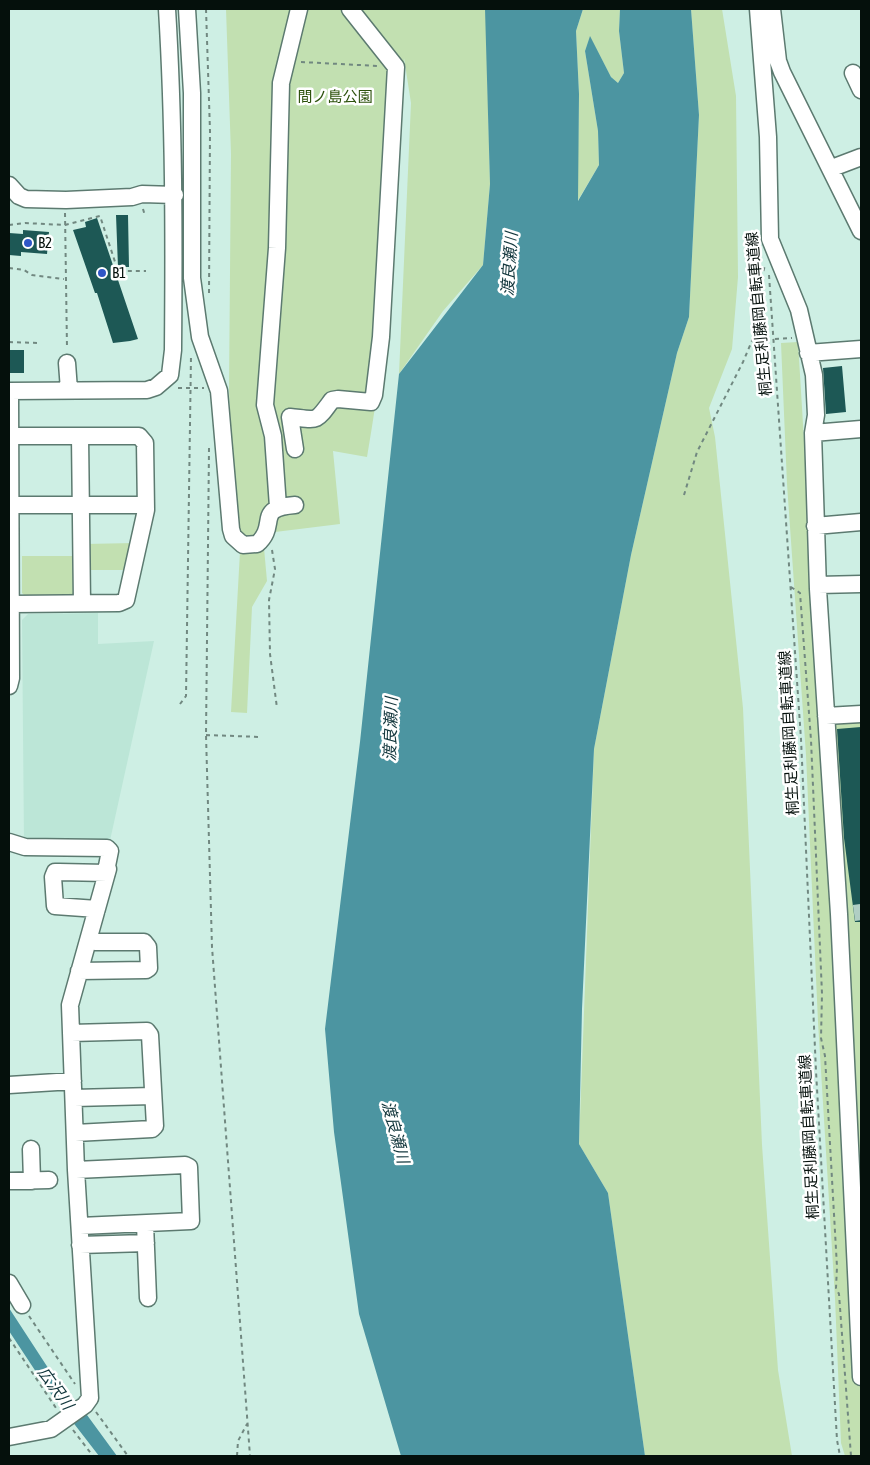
<svg xmlns="http://www.w3.org/2000/svg" width="870" height="1465" viewBox="0 0 870 1465" font-family="'Asap Condensed','Noto Sans JP',sans-serif">
<rect width="100%" height="100%" fill="#ceefe4"/>
<path fill="#bce6d7" d="M98,613V644L154,641L109,845L24,844L22,620L28,614Z"/>
<path fill="#c2e0b1" d="M226,9H485L486,16L490,184L483,265L443,311L399,374L411,103L404,58C399,192 390,325 367,457L333,451L340,524L275,532L264,548L267,581L252,607L247,713L231,712L241,534L235,526L229,391L231,154Z
M583,9H620L619,31L624,73L618,83L611,77L590,37L585,51L598,131L599,165L577,202L579,94L576,31Z
M691,9H722L736,96L738,277L732,349L709,408L715,437L743,708L762,1145L778,1370L792,1456H645L608,1193L579,1144L594,749L631,555L677,353L689,317L699,115Z
M798,342L821,720L861,719V1456H845L841,1443L835,1298L818,1022L806,755L787,484L781,343Z
M134,543L128,570H86L85,544Z
M22,556H77L74,599L27,598L22,593Z"/>
<path fill="#4c95a1" d="M485,9H583L576,31L579,94L578,201L599,165L598,131L585,51L590,36L611,77L618,83L624,73L619,31L620,9H691L699,115L689,317L677,353L631,555L594,749L582,1009L579,1144L608,1193L645,1456H401L359,1314L334,1132L325,1029L360,742L399,374L483,265L490,184Z
M9,1308L67,1397L87,1415L117,1456H99L48,1390L9,1331Z"/>
<path fill="#1d5855" d="M116,215H128L129,267H118Z
M97,218L138,339L130,341L113,343L97,293H95L73,230L86,227L85,222Z
M23,230L49,232L47,254L21,252V256L9,255V233L23,234Z
M9,350H24V373H9Z
M842,366L846,412L826,414L823,368Z
M861,727V922H855L844,838L837,729Z"/>
<g fill="none" stroke-linecap="round" stroke-linejoin="round">
<path stroke="#b0cec4" stroke-width="16" stroke-dasharray="16 8" stroke-linecap="butt" d="M854,913L861,912"/>
<defs>
<path id="minor" d="M187,9L192,93V278L200,337L219,391L231,529L233,536L243,545L257,544C279,525 254,508 295,505
M758,9L768,137L770,239L799,310L814,375L816,415L813,433L818,589L839,914L861,1377
M772,9L778,61L782,72L861,231
M853,73L861,90
M832,168L861,157
M9,185L19,196L26,199L66,200L132,197L142,194L175,195
M808,353L861,349
M67,363L69,390
M9,391L147,390L156,387L170,375L173,350C174,236 174,123 167,9
M813,433L861,429
M9,436H139L145,443L146,510L126,600L119,603L13,604
M80,436L82,603
M295,449L290,417C319,420 315,423 332,400L338,399L371,402L374,395L381,337L396,67L350,9
M9,505H146
M278,507L273,436L265,405L277,248L281,83L299,9
M815,526L861,522
M818,585L861,584
M9,686L11,678L10,391
M826,716L861,714
M9,842L25,847L107,848L110,851L107,866L108,869L70,1005L76,1170L90,1398L85,1405L51,1429L9,1437
M97,909L55,906L53,877L55,872H59L107,873
M79,971L146,970L149,968L148,947L144,942H96L89,940
M71,1033L147,1031L150,1035L155,1126L152,1129L75,1133
M9,1085L73,1081
M74,1098L153,1096
M31,1149L32,1181
M76,1170L185,1165L189,1167L191,1221L80,1226
M9,1181L49,1180
M145,1224L148,1298
M80,1245L146,1243
M9,1283L22,1305"/>
</defs>
<use href="#minor" stroke="#5c7a70" stroke-width="19"/>
<path stroke="#718880" stroke-width="2" stroke-dasharray="4 4" stroke-linecap="butt" d="M206,9L210,131L209,294
M301,62L378,66
M143,209L145,216
M65,213L67,348
M9,225L25,223L65,225L100,216L118,271H146
M9,268L24,270L32,275L64,279
M769,275L801,739L816,1071L837,1440L840,1456
M775,339L792,338
M9,342L37,343
M178,388H204
M209,448L206,735L212,947L250,1456
M684,495L697,452L743,362L754,336L759,288L765,265
M272,550L275,569L269,600L270,654L277,708
M791,587L800,593L811,740L822,994L821,1038L825,1056L837,1267L836,1288L839,1294L851,1456
M180,704L186,696L191,356
M206,735L261,737
M29,1316L75,1384
M9,1338L56,1408
M96,1412L128,1456
M73,1430L93,1456
M237,1456L238,1441L247,1424"/>
<use href="#minor" stroke="#fff" stroke-width="16"/>
</g>
<g fill="#3056c6" stroke="#fff" stroke-width="2">
<circle cx="28" cy="243" r="5"/>
<circle cx="102" cy="273" r="5"/>
</g>
<g text-anchor="middle" stroke-width="5" stroke-linejoin="round" paint-order="stroke">
<g font-size="15" fill="#2c510b" stroke="#fff">
<text x="335" y="102">間ノ島公園</text>
</g>
<g font-size="15" fill="#05100c" stroke="#fff" text-anchor="start">
<text x="38" y="248">B2</text>
<text x="112" y="278">B1</text>
</g>
<g font-size="15" fill="#05100c" stroke="#fff">
<text transform="translate(759 314) rotate(-95)" y="5">桐生足利藤岡自転車道線</text>
<text transform="translate(789 733) rotate(-93)" y="5">桐生足利藤岡自転車道線</text>
<text transform="translate(809 1137) rotate(-93)" y="5">桐生足利藤岡自転車道線</text>
</g>
<g font-size="16" font-style="italic" fill="#11353b" stroke="#fff">
<text transform="translate(509 264) rotate(-86)" y="6">渡良瀬川</text>
<text transform="translate(390 729) rotate(-88)" y="6">渡良瀬川</text>
<text transform="translate(396 1132) rotate(75)" y="6">渡良瀬川</text>
<text transform="translate(56 1388) rotate(54)" y="6">広沢川</text>
</g>
</g>
<rect width="870" height="1465" fill="none" stroke="#05100c" stroke-width="20"/>
</svg>
